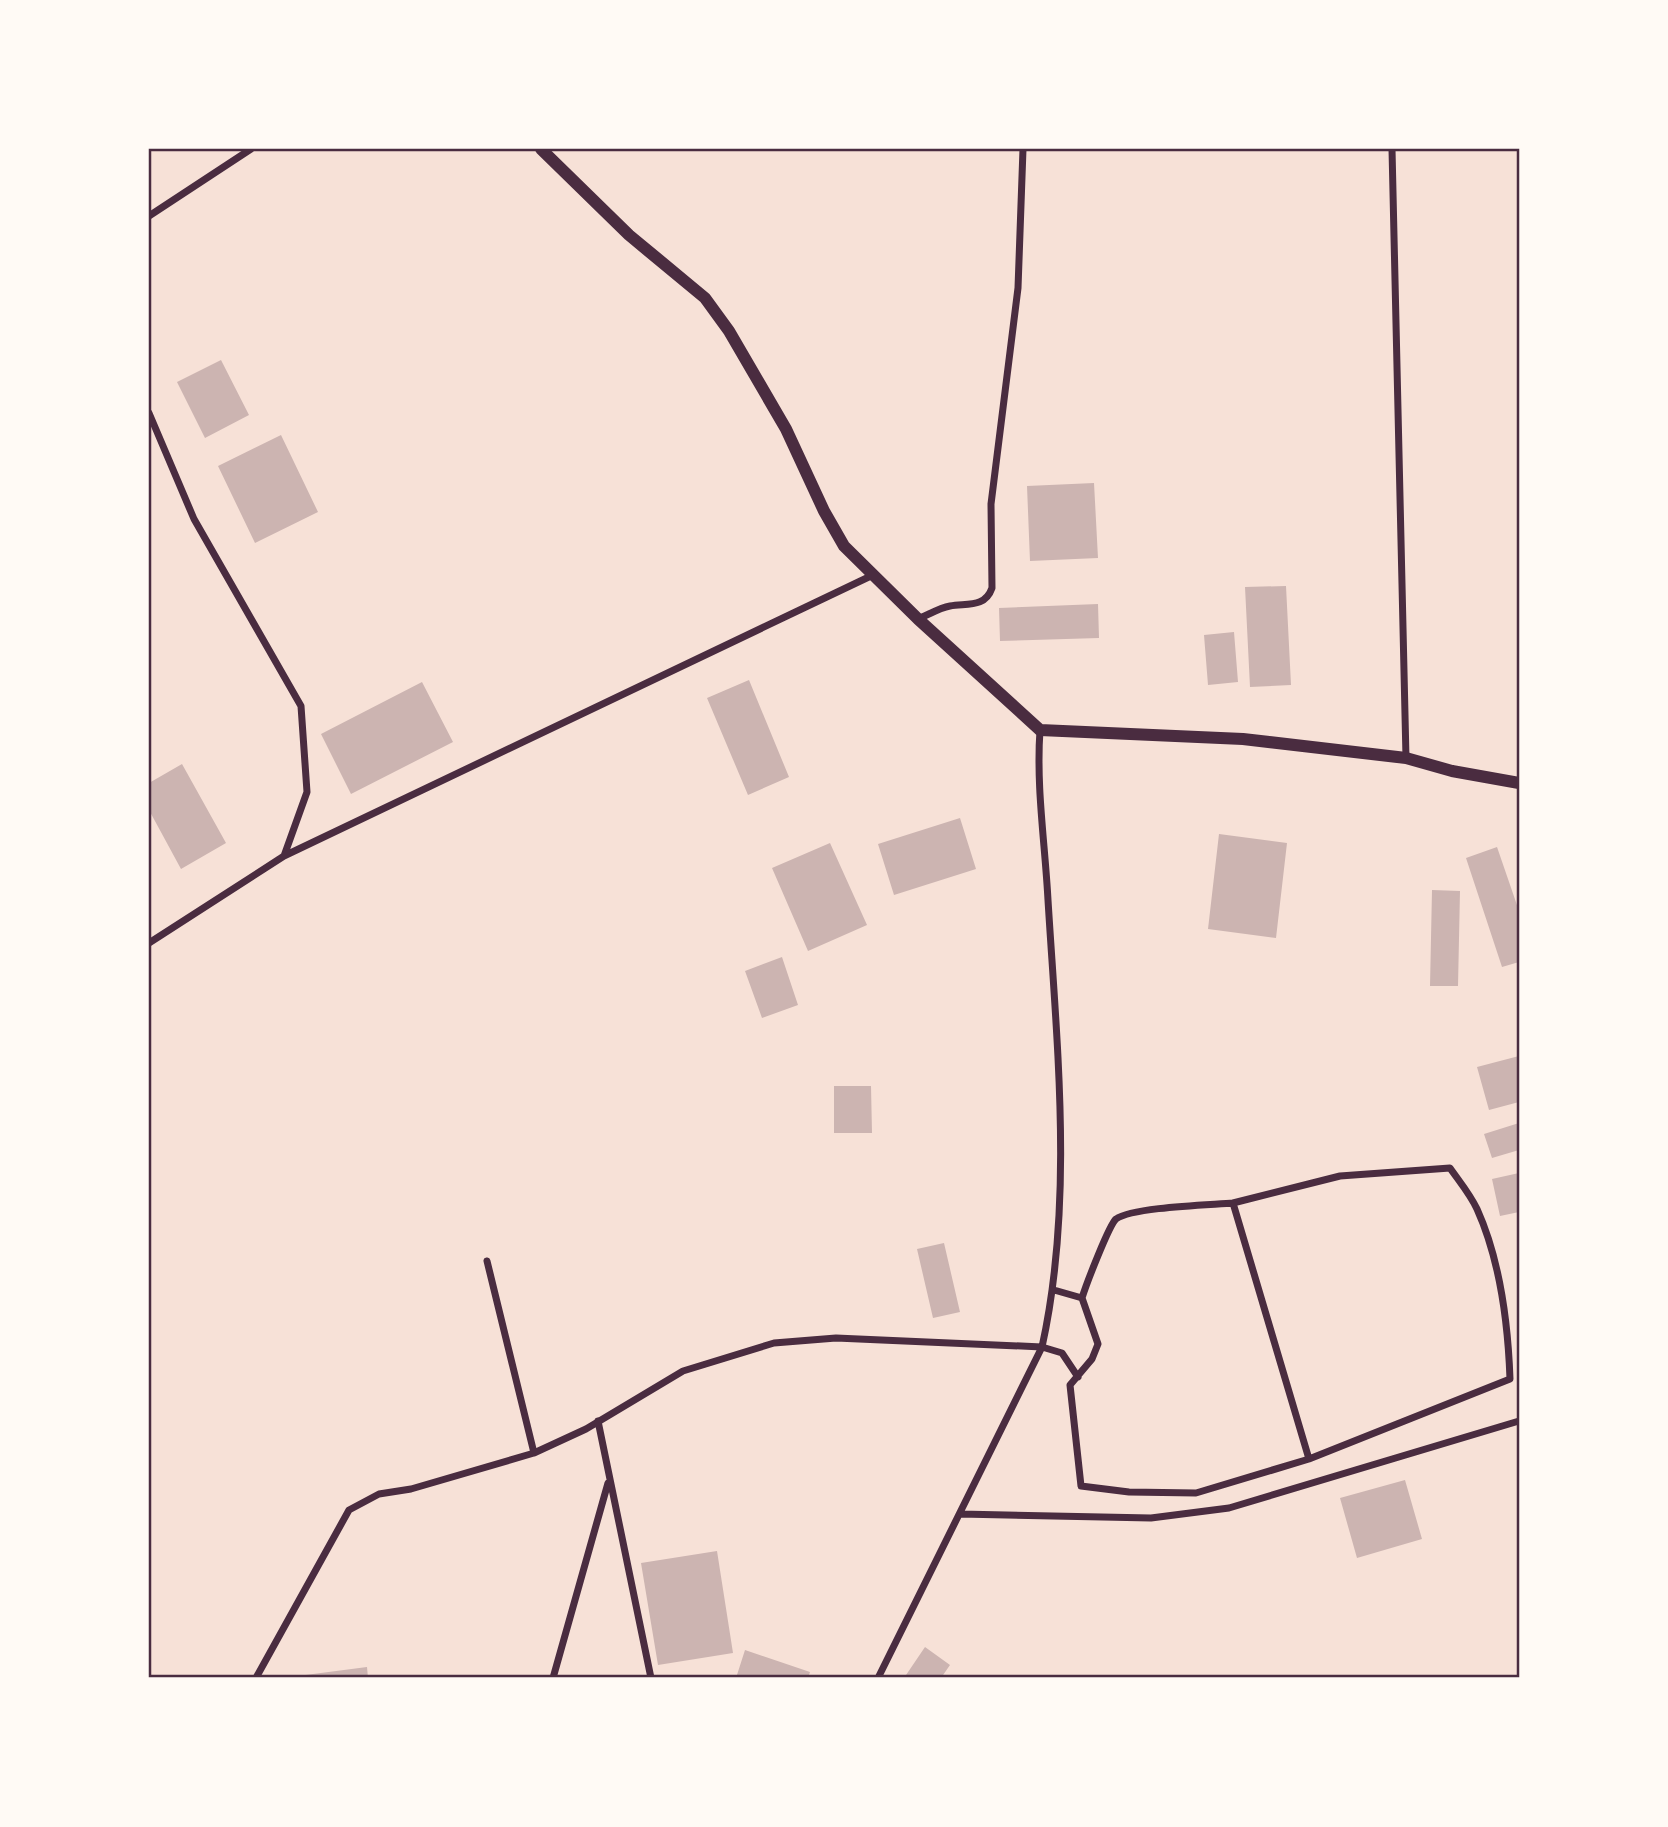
<svg xmlns="http://www.w3.org/2000/svg" width="1668" height="1827" viewBox="0 0 1668 1827" font-family="Overpass,sans-serif">
<rect width="100%" height="100%" fill="#f7e1d7"/>
<path fill="#ccb4b1" d="M221,360L249,415L205,438L177,382Z
M281,435L318,512L255,543L218,466Z
M1094,483L1098,558L1030,561L1027,486Z
M1286,586L1291,685L1250,687L1245,587Z
M1098,604L1099,638L1000,641L999,608Z
M1234,632L1238,682L1208,685L1204,635Z
M749,680L789,777L748,795L707,698Z
M422,682L453,742L351,794L321,734Z
M182,764L226,843L181,869L149,810V783Z
M960,818L976,869L894,895L878,844Z
M1219,834L1287,843L1276,938L1208,929Z
M830,843L867,925L808,951L772,868Z
M1497,847L1519,911V962L1502,967L1466,858Z
M1432,890L1460,891L1458,986H1430Z
M782,957L798,1005L762,1018L745,971Z
M1519,1056V1102L1489,1110L1477,1067Z
M834,1086H871L872,1133H834Z
M1519,1123V1150L1492,1158L1484,1134Z
M1519,1173V1212L1500,1216L1492,1179Z
M944,1243L960,1312L933,1318L917,1249Z
M1405,1480L1422,1539L1357,1558L1340,1498Z
M717,1551L733,1653L658,1665L641,1563Z
M925,1647L950,1665L941,1678H904Z
M745,1650L810,1672L808,1678H736Z
M367,1667L368,1678H290V1677Z"/>
<g fill="none" stroke-linecap="round" stroke-linejoin="round">
<path stroke="#4a2c40" stroke-width="7" d="M1392,149L1406,758
M149,216L251,149
M149,413L194,519L301,706L307,792L284,856
M918,619C928,615 939,608 950,606C967,603 985,608 992,588L991,504L1018,288L1023,149
M149,943L284,856L873,575
M487,1261L534,1453
M1054,1290L1082,1298C1086,1285 1109,1225 1116,1219C1133,1207 1209,1205 1233,1203L1309,1459
M1082,1298L1098,1344L1092,1359L1070,1385L1081,1486L1129,1492L1196,1493L1309,1459L1510,1379C1508,1323 1500,1260 1477,1209C1470,1194 1459,1181 1450,1168L1340,1176L1233,1203
M598,1421L651,1678
M960,1514L1151,1518L1229,1508L1519,1421
M257,1676L349,1510L379,1494L411,1489L534,1453L586,1429L683,1371L774,1343L836,1338L1042,1347L1062,1353L1078,1377
M553,1678L608,1483
M878,1678L1042,1347C1074,1202 1057,1047 1048,900C1045,843 1036,787 1040,730"/>
<path stroke="#4a2c40" stroke-width="12" d="M541,149L629,235L705,298L729,331L786,429L824,511L844,546L918,619L1040,730L1243,739L1406,758L1452,771L1519,783"/>
</g>
<rect width="1668" height="1827" fill="none" stroke="#fffaf5" stroke-width="301"/>
<rect x="150" y="150" width="1368" height="1526" fill="none" stroke="#4a2c40" stroke-width="2.5"/>
</svg>
